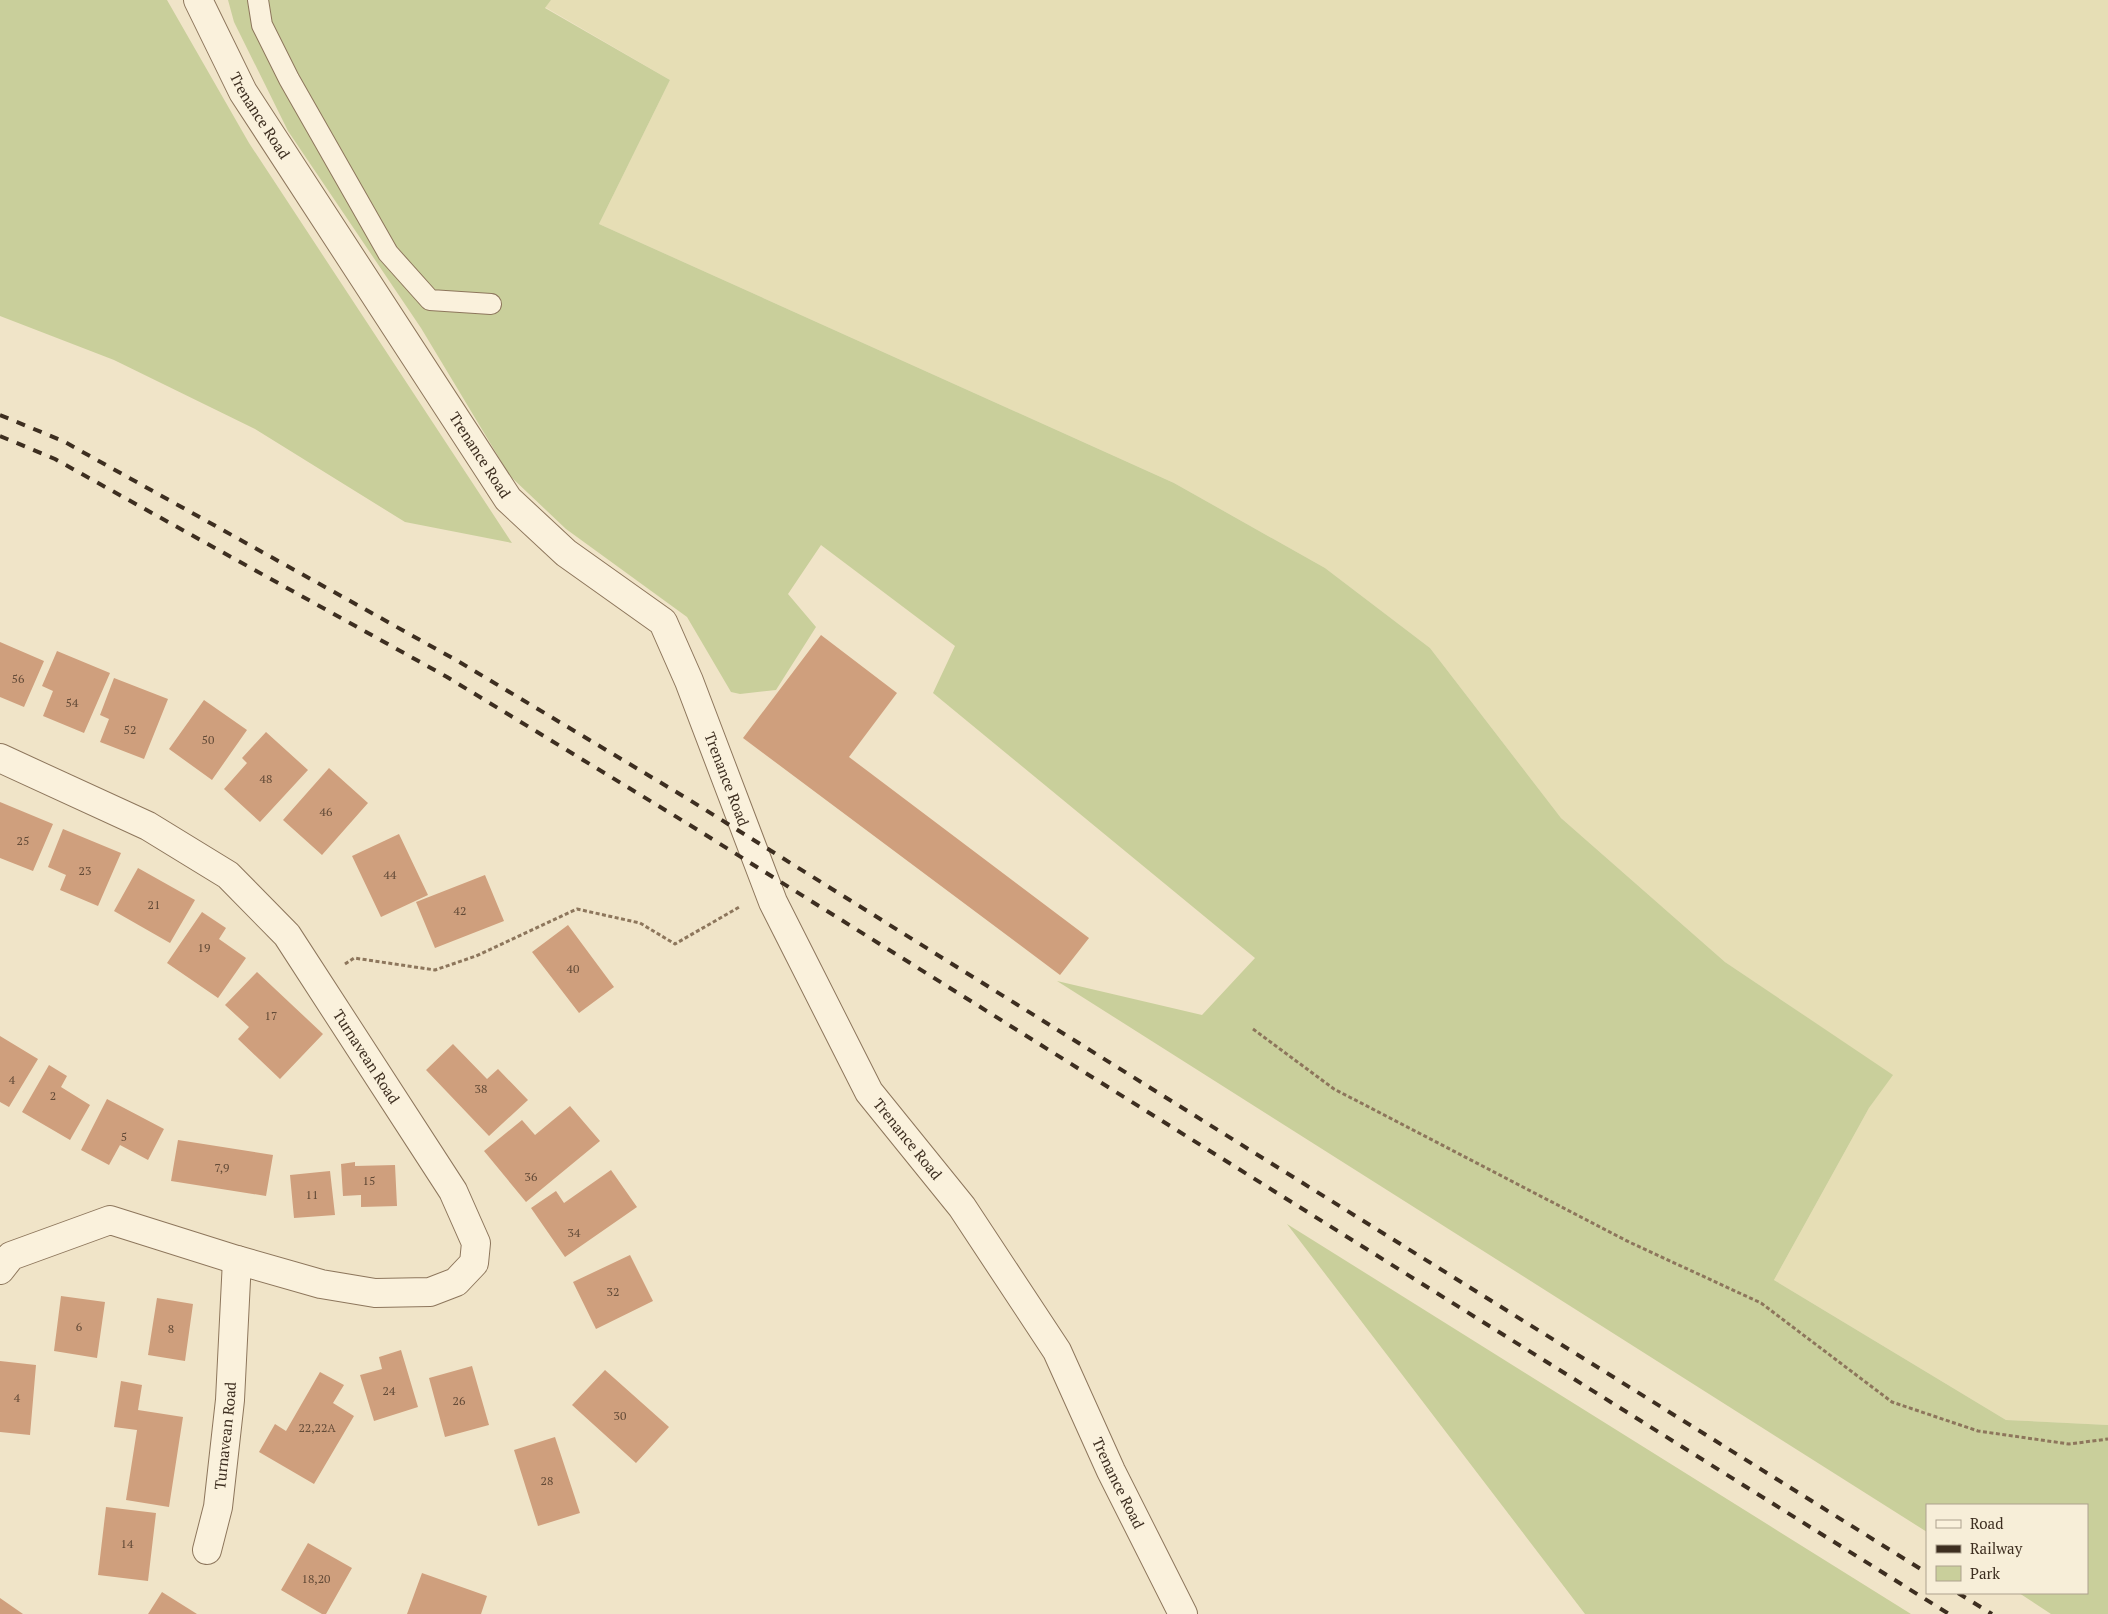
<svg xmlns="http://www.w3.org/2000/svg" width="2108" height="1614" viewBox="0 0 2108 1614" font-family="'PT Serif',serif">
<rect width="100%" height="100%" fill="#f0e4c8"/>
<path fill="#e6deb5" d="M551,0H2108V1425L2006,1420L1774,1280L1869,1108L1892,1075L1725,962L1561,818L1430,648L1325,568L1174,483L599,224L670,80L545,7Z"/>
<path fill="#c9cf9b" d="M0,0H167L249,143L512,543L405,522L255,429L114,360L0,316Z
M228,0H551L545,8L670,80L599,224L1174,483L1325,568L1430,648L1561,818L1725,962L1893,1075L1869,1108L1774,1280L2006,1420L2108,1425V1614H2051L2019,1593H2087V1505H1927V1532L1057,981L1202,1015L1255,958L933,693L955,646L821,545L788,594L816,627L776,690L740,694L731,692L687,617L566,529L510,476L421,328L288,131L234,22Z
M1287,1224L1911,1614H1585Z"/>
<path fill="#cf9f7d" d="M821,635L897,693L849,757L1089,938L1060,975L743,738Z
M0,642L44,661L24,707L0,697Z
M57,651L110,673L84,733L43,716L53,691L42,686Z
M114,678L168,699L144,759L100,742L109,719L100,715Z
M204,700L247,730L212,780L169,749Z
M266,732L308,770L260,822L224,789L247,763L242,758Z
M329,768L368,803L322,855L283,820Z
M0,802L53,824L33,871L0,858Z
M63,829L121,853L98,906L60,890L66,875L48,867Z
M399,834L428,895L381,917L352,856Z
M138,868L195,900L170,943L114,911Z
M485,875L504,921L435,948L416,902Z
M202,912L226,928L219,939L246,958L218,998L167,963Z
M568,925L614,987L579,1013L532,952Z
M257,972L323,1034L280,1079L238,1039L249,1027L225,1005Z
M0,1036L38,1059L9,1107L0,1102Z
M453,1044L487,1079L498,1069L528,1100L489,1136L426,1070Z
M49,1065L67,1076L61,1087L90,1105L70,1140L22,1112Z
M107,1099L164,1129L148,1160L120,1145L109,1165L81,1150Z
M570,1106L600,1141L526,1202L484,1151L522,1120L535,1135Z
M178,1140L273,1155L266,1196L171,1181Z
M355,1162V1166L395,1165L397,1206L361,1207V1195L343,1196L341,1164Z
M611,1170L637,1207L565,1257L531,1208L556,1191L564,1203Z
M330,1171L335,1215L294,1218L290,1175Z
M630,1255L653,1301L596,1329L573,1282Z
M61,1296L105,1302L97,1358L54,1351Z
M157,1298L193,1304L185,1361L148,1355Z
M401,1350L418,1407L374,1421L360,1375L382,1369L379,1357Z
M0,1361L36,1365L30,1435L0,1432Z
M472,1366L489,1425L445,1437L429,1378Z
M605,1370L669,1427L636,1463L572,1405Z
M320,1372L344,1385L333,1403L354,1416L314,1484L259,1452L275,1424L286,1431Z
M121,1381L142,1385L138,1410L183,1417L169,1507L126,1500L137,1430L114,1427Z
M555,1437L580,1513L538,1526L514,1450Z
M106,1507L156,1513L148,1581L98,1575Z
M308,1543L352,1568L326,1614H322L281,1590Z
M422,1573L487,1596L481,1614H407Z
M162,1592L197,1614H148Z
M0,1598L23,1614H0Z"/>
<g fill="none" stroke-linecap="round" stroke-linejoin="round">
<defs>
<path id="service" d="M258,0L262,25L289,79L388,253L430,300L491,304"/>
<g id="minor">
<path id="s1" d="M198,0L243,92L508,499L566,553L663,622L689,681L773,902L869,1092L962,1207L1057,1351L1111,1471L1183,1614"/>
<path id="s2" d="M0,758L148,826L228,875L287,935L453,1191L476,1243L474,1263L456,1282L430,1292L375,1293L321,1284L237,1260L110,1220L11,1256L0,1270"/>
<path id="s3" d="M207,1550L218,1507L230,1400L237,1260"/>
</g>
</defs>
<use href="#service" stroke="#8d765c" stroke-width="22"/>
<use href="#minor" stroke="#8d765c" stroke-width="30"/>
<path stroke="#8d765c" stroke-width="3" stroke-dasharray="4 2.5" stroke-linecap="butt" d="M345,964L354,958L435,970L476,956L577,909L640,923L675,944L741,906
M1253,1029L1334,1089L1629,1242L1761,1303L1892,1402L1978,1431L2069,1444L2108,1439"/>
<use href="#service" stroke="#faf1dc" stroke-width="20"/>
<use href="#minor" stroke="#faf1dc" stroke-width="28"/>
<path stroke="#3d2e20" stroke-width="4" stroke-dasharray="9 9" stroke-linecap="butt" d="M0,415L63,441L456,660L688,799L1927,1573
M0,436L55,459L447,677L693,827L1949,1614
M1958,1593L1992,1614"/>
</g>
<g text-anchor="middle" stroke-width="5" stroke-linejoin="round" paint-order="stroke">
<g font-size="12" fill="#624a37">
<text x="18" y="683">56</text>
<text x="72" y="707">54</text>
<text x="130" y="734">52</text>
<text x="208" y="744">50</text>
<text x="266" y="783">48</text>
<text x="326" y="816">46</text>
<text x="23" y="845">25</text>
<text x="85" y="875">23</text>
<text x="390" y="879">44</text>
<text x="154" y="909">21</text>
<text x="460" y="915">42</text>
<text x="204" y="952">19</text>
<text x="573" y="973">40</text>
<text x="271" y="1020">17</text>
<text x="12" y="1084">4</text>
<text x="481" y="1093">38</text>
<text x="53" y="1100">2</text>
<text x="124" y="1141">5</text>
<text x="222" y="1172">7,9</text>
<text x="531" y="1181">36</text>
<text x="369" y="1185">15</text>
<text x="312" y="1199">11</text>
<text x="574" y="1237">34</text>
<text x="613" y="1296">32</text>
<text x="79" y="1331">6</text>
<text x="171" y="1333">8</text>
<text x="389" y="1395">24</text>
<text x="17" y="1402">4</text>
<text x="459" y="1405">26</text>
<text x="620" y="1420">30</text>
<text x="317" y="1432">22,22A</text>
<text x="547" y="1485">28</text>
<text x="127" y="1548">14</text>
<text x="316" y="1583">18,20</text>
</g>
<g font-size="15" fill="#3d2e20" stroke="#f7eed8">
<text dy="5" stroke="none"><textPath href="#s1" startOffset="131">Trenance Road</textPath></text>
<text dy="5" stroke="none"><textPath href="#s1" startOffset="536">Trenance Road</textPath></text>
<text dy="5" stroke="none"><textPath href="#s1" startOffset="956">Trenance Road</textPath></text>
<text dy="5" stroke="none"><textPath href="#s2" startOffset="486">Turnavean Road</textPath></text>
<text dy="5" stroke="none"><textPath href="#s1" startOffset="1361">Trenance Road</textPath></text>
<text dy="5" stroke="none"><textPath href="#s3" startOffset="116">Turnavean Road</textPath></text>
<text dy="5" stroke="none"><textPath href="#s1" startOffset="1766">Trenance Road</textPath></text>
</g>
</g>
<rect x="1926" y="1504" width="162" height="90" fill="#f7eed8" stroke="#ada18e"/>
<rect x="1936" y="1520" width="25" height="8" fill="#faf1dc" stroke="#ada18e"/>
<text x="1970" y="1529" font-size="15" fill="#3d2e20">Road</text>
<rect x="1936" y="1545" width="25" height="8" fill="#3d2e20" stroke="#ada18e"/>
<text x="1970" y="1554" font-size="15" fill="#3d2e20">Railway</text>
<rect x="1936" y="1566" width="25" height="15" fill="#c9cf9b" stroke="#ada18e"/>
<text x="1970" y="1579" font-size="15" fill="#3d2e20">Park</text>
</svg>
